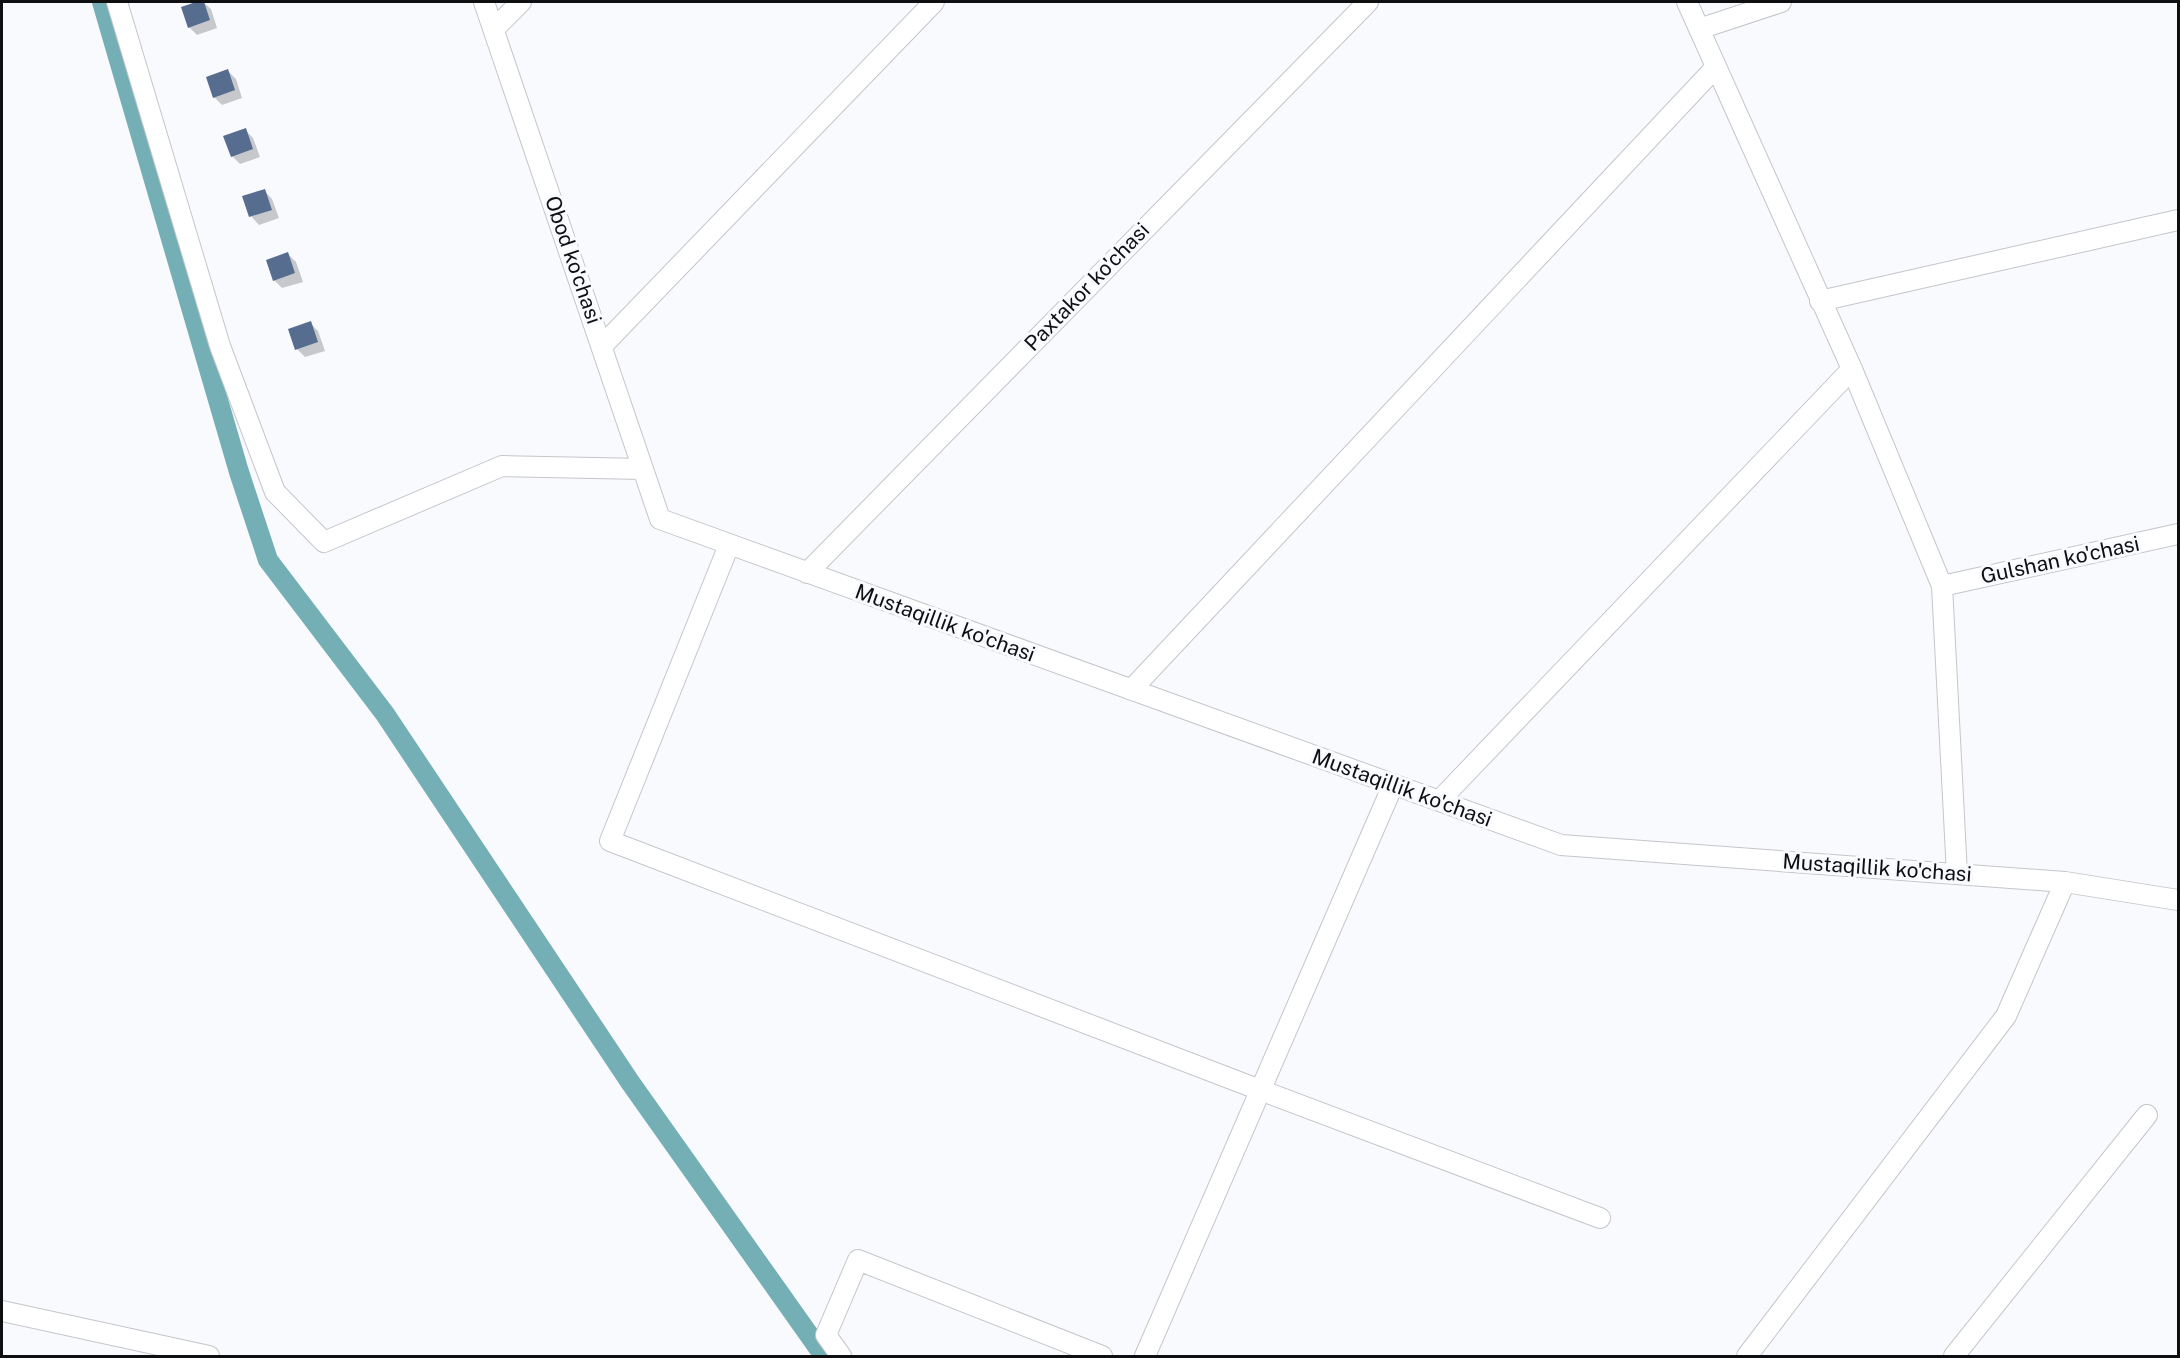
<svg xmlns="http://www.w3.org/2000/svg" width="2180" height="1358" viewBox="0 0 2180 1358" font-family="'Public Sans',sans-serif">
<rect width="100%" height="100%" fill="#f8fafe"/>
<path fill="#0003" d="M203,2L211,9L217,28L197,35L189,27L183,8Z
M228,71L236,79L242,98L222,105L214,97Z
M245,130L253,138L260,157L240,164L232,156Z
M264,190L272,199L279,218L259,225L251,216Z
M288,254L296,262L303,282L282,288L274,280Z
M310,323L318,331L325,351L305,357L297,349Z"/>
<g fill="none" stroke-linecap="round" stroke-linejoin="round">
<path stroke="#73afb4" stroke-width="20" d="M102,2L239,472L268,560L385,714L630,1082L824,1356"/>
</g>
<path fill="#566d90" d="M196,2H204L210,20L188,28L181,7Z
M228,69L235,90L213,98L206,77Z
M246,128L253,149L231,157L223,136Z
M265,189L272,210L249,217L242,196Z
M288,252L295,273L273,281L266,260Z
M311,321L318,342L295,350L288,329Z"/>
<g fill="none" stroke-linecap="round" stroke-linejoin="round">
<defs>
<path id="minor" d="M117,2L220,346L275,492L324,542L502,466L643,469
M484,2L660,519L1561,845L2065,882L2178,900
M1687,2L1852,369L1942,586L1957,874
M494,29L521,2
M1699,29L1781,2
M1820,301L2178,220
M602,346L934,2
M729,545L610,841L1260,1090L1600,1218
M807,573L1368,2
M1942,586L2178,534
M1131,690L1715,68
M1439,801L1852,369
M2,1311L209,1356
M841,1356L826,1335L858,1260L1102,1356
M1145,1356L1393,785
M1747,1356L2006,1016L2065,882
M1954,1356L2147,1115"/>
</defs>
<use href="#minor" stroke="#c4c6ca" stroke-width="22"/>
<use href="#minor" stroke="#fff" stroke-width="20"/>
</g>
<g text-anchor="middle" stroke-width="6" stroke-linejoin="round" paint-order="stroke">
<g font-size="21" fill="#0e0f10" stroke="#f8fafe">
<text transform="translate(573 260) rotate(71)" y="7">Obod ko'chasi</text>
<text transform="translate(1087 287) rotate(-46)" y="7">Paxtakor ko'chasi</text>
<text transform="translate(2060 560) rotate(-12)" y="7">Gulshan ko'chasi</text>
<text transform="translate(945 623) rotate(20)" y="7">Mustaqillik ko'chasi</text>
<text transform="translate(1402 788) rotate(20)" y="7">Mustaqillik ko'chasi</text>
<text transform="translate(1877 868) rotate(4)" y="7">Mustaqillik ko'chasi</text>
</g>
</g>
<rect width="2180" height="1358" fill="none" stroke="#0e0f10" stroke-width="6"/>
</svg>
